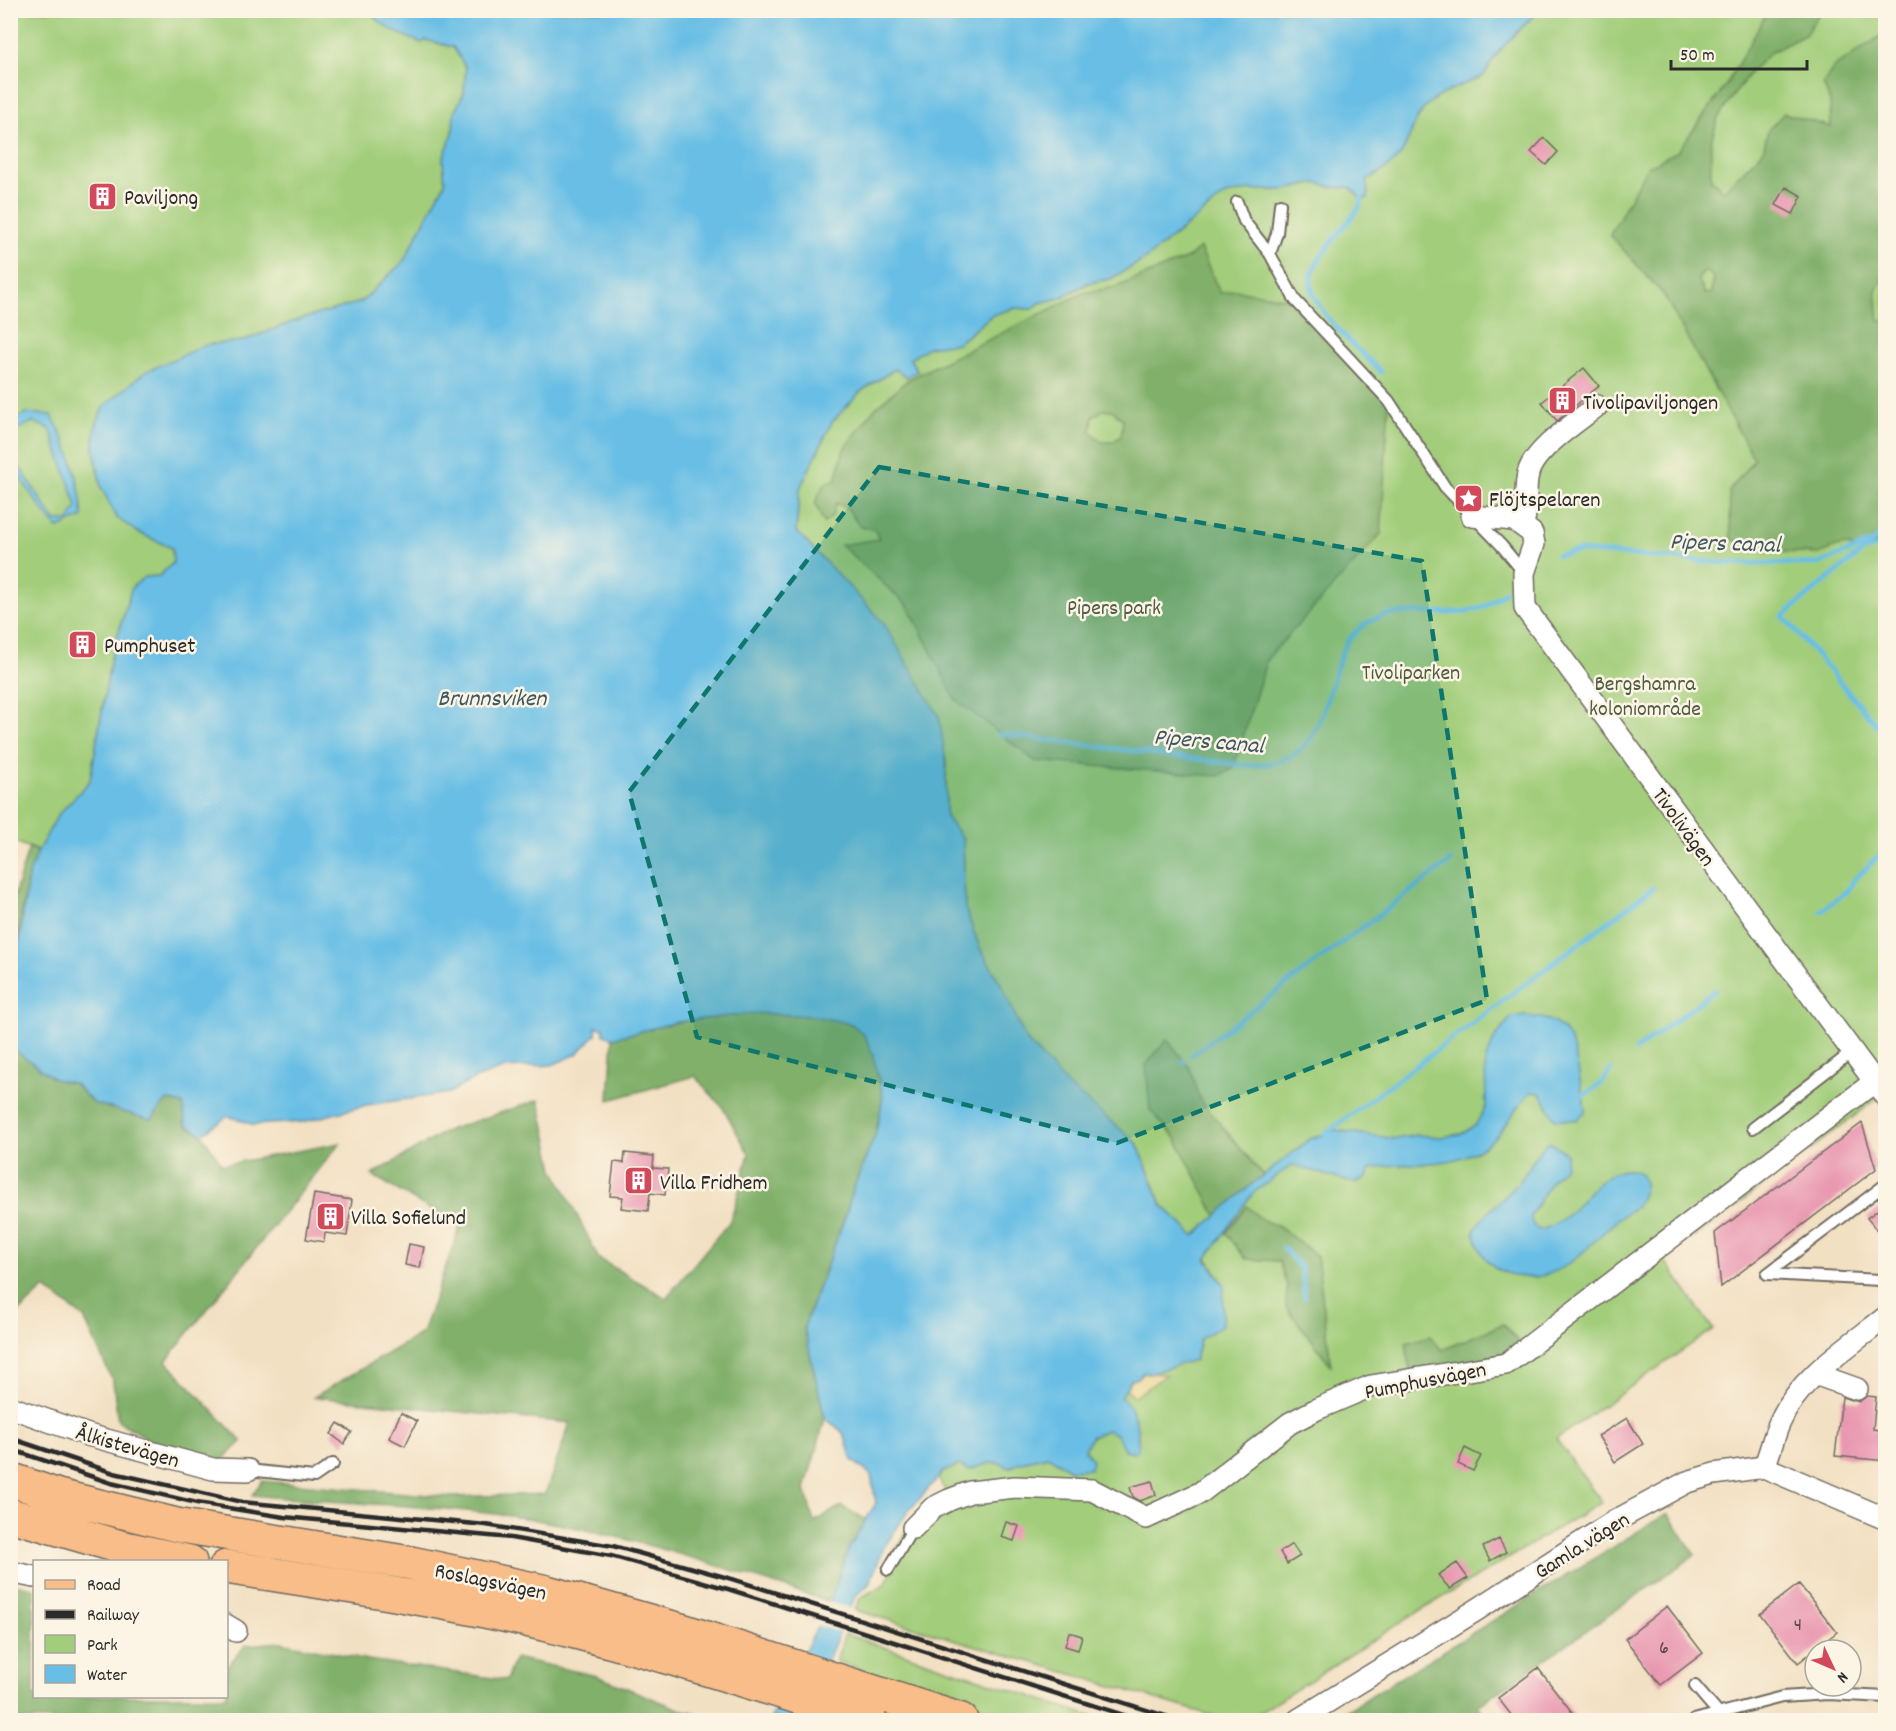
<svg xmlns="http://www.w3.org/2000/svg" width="1896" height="1731" viewBox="0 0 1896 1731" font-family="Dekko,sans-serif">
<rect width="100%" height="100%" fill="#fcf5e5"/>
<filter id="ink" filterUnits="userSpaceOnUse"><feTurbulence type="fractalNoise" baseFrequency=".0167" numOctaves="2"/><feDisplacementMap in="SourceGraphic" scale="12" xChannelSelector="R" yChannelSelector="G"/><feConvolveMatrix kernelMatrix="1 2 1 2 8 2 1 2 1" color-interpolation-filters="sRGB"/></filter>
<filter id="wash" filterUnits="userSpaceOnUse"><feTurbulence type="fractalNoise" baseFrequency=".008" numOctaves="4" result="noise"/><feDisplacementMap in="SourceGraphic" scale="24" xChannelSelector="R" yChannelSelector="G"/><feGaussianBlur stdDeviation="1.35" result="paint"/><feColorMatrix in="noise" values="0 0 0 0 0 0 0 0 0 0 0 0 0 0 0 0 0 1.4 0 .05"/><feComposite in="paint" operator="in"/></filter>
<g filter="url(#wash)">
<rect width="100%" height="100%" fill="#f2e0c3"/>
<path fill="#a2cd7a" stroke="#667c52" stroke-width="1.5" d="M10,11H369C386,33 426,40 453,47L466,68L464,93L454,113L453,133L443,159L445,183L403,262L361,302L298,320L243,341L205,345L95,428L94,450L101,487L137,532L172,548L173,563L159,576L145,577L132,588L111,658L90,781L58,815L38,851L10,840Z
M1538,11H1885V1093L1693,1238L1705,1213L1657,1250L1713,1329L1556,1439L1602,1502L1400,1623L1248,1720H1227L855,1610L860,1598L885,1584L892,1570L885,1568L914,1517L947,1494L938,1478L943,1472L960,1465L969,1470C983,1465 997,1458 1011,1467L1021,1462L1049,1456L1070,1470L1092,1460L1085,1450L1091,1437L1107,1430L1117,1435L1123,1445L1121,1397L1125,1387L1159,1369L1195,1360L1200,1339L1224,1285L1194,1236L1162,1205L1137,1143L1067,1085L1026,1040L1002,986L980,948L965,908L963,839L946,817V762L796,531L800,488L832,422L861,391L895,369L917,370L910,359L928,347L958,343L992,315L1014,308L1032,309L1039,303L1060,298L1089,283L1110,279L1144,260L1225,195L1249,190H1285L1317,183L1336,188L1350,187L1361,199L1367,193V180C1379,173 1396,164 1403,151C1411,136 1414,120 1426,106C1440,92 1466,84 1484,76C1494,51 1519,32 1538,11Z
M845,1634L1084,1714L1105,1720H1021L836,1661Z"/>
<path fill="#81b06a" stroke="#566e4a" stroke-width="1.5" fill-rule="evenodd" d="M1768,11H1825L1820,12L1805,35L1771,52L1751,71L1730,100L1717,120L1711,142V179L1723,191L1763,151L1768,130L1784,113L1831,127L1830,101L1823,84L1833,68L1885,33L1886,275L1876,290L1879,320L1886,321L1885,538L1864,550L1842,545L1818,554L1754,550L1731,539L1729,491L1754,459L1663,294L1610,235L1647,167L1678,151L1726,85ZM1705,271L1714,278L1711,293L1705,294L1698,279Z
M1200,248L1220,293L1236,290L1295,300L1389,401L1381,534L1267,659L1233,769L1218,776L1035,761L955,699L908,606L841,545L879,539L874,529L860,527L848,509L836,503L832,517L824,523L815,503L824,484L836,479L844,449L874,409L909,379L1083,293L1116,287L1190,257ZM1103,410H1112L1123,420L1121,436L1112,442H1102L1091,432L1093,417Z
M29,847L38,851C14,912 15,983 12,1047L54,1079L75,1084L93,1103L167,1100L183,1104L186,1125L202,1134L222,1165L340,1143L166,1361L242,1442L221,1461L170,1451L118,1421L113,1382L84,1318L45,1288L11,1319L10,909Z
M755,1013L813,1016L852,1023L865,1036L872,1052L883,1096L876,1133L852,1192L846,1214L804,1327L825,1419L805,1489L814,1522L841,1506L867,1520L849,1548L830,1602C736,1572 640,1538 542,1521C446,1504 348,1505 252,1495L262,1481L453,1497L545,1494L570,1423L314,1397L422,1333L460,1227L372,1175L448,1130L539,1100L554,1169L599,1259L666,1298L731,1220L749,1154L723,1108L695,1076L609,1100L613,1038L678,1022Z
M1167,1039L1190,1068L1200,1100L1263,1175L1217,1217L1176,1139L1150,1110L1146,1065Z
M1247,1206L1261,1219L1279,1227L1317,1256L1331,1365L1286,1307L1287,1286L1279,1261L1246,1259L1226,1233Z
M1503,1324L1525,1349L1411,1380L1406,1343L1430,1336L1442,1350Z
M1668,1513L1695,1555L1478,1706L1490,1720H1331Z
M10,1583L34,1588V1696H226L227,1666L246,1645L281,1642L368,1660L506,1680L515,1658L597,1676L679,1709L723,1720H11Z"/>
<path fill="#eeda9e" stroke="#8c8264" stroke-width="1.5" d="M1144,1372L1166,1375L1134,1397L1125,1387L1131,1380Z"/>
<path fill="#68bee5" stroke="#4a7488" stroke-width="1.5" d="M369,11H1538C1520,30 1493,53 1484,76C1466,84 1440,92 1426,106C1414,119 1411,136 1403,151C1396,164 1379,173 1367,180L1368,198L1361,199L1350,187L1336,188L1317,183L1285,190H1249L1225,195L1144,260L1110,279L1088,283L1060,298L1039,303L1033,309L1014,308L992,315L958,343L928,347L910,359L917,371L906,377L895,369L861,391L832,422L800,488L796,531L883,622L939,716L946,762V817L963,839L965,908L980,948L1002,986L1026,1040L1067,1085L1137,1143L1162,1205L1194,1236L1246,1189L1310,1139L1335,1130L1396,1139L1417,1135L1441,1137L1461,1134L1475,1126L1486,1107L1485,1061L1495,1038L1511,1017C1564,1012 1573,1034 1580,1080C1582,1091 1585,1101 1585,1113L1577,1120L1555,1119L1540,1093L1531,1092C1516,1107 1508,1125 1493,1139C1456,1173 1411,1159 1370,1169L1367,1178L1354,1183L1292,1165L1252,1194L1206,1259L1224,1285L1222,1326L1200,1339L1195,1360L1151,1373L1144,1372L1138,1378L1131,1380L1121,1397C1137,1412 1139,1429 1138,1450L1133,1453L1125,1451L1117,1435L1107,1430L1091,1437L1085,1450L1092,1460L1090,1469L1070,1470L1048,1456L1021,1462L1010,1468C997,1458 983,1465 969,1470L960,1465L943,1472L907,1513L884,1547L869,1584L855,1596L802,1720H770L830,1602L849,1548L876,1503L871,1475L852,1460C843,1436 851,1435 825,1419L804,1327L846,1214L852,1192L876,1133L883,1096L872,1052L865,1036L852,1024L813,1016L755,1013L678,1022L613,1038L604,1035V1028L596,1027V1034L577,1054L552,1065L505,1068L470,1081L449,1093L367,1105L303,1122L254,1125L228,1116L202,1134L186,1125L183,1104L167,1100L151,1120L93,1103L75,1084L54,1079L11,1047L15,975L28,877L38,851L58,815L90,781L111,658L132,587L145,577L159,576L173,563L172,548L137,532L117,518L101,487L94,450L95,428L103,407L145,372L205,345L243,341L298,320L361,302L403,262L445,183L443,159L453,133L454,113L464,93L466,68L453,47L426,40L422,43C401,35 383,28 369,11Z
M26,413L51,415C70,445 80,481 83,517L58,528C39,509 28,487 11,466V454L55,521H69L77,506L50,429L33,422L11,432V423Z
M1549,1142L1567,1153L1564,1168L1552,1180L1531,1216L1532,1224L1539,1230C1580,1221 1590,1172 1626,1170C1649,1169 1647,1194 1636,1206C1629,1212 1620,1217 1614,1223C1581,1252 1555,1290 1506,1273C1487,1266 1478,1250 1474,1231C1485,1211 1504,1200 1518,1183C1530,1170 1534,1153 1549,1142Z"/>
<path fill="#f2e0c3" d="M827,1601L853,1609L842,1633L815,1625Z"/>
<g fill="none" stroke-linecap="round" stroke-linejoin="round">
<path stroke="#68bee5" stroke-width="5" d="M1361,199L1360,206C1348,223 1318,255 1312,274C1301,303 1362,352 1381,372
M1886,545L1864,550L1783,616L1886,736
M1557,555L1580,551L1724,563L1818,564L1871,543L1886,533
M999,734L1243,765C1311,768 1318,729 1335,674C1339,661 1343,645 1352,636C1385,598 1431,620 1473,610C1485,608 1495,599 1505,592
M1821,911L1846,892L1854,880L1886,849
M1636,1050L1715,990
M1192,1055L1451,861
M1183,1062H1184
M1581,1097L1602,1083L1611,1070
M1325,1134L1653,888
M1283,1248L1301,1268L1305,1298"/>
</g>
<g id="blocks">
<path fill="#e998b1" d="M1544,138L1558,152L1546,165L1531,152Z
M1786,187L1802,196L1793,214L1776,205Z
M102,189H108L114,197L106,204L99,203L91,196Z
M1584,368L1599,386L1557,421L1542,402Z
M1862,1123L1876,1169L1721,1287L1715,1233Z
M625,1153L654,1156L653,1168L668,1169L665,1195L650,1193L648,1211L621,1208L623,1197L610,1196L614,1162L624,1163Z
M314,1194L352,1200L347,1236L325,1233L324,1242L306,1239Z
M1886,1204V1242L1867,1218Z
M409,1244L424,1247L420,1268L405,1265Z
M1867,1396L1876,1397L1873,1429L1886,1431V1461L1835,1456L1842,1397L1859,1402Z
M401,1413L417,1421L405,1446L389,1438Z
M1627,1418L1643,1444L1615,1462L1598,1436Z
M338,1423L352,1432L344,1444L331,1434Z
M1465,1448L1481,1456L1473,1471L1458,1464Z
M1152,1481L1156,1495L1140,1501L1133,1497L1130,1487Z
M1006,1522L1019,1526L1014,1541L1001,1537Z
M1499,1539L1506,1552L1490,1561L1483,1547Z
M1292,1544L1300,1556L1287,1564L1280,1552Z
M1457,1563L1468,1578L1450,1589L1438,1575Z
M1799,1584L1837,1632L1798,1663L1760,1614Z
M1667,1606L1703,1653L1661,1685L1625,1639Z
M1069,1632L1082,1636L1078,1650L1065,1646Z
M1538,1668L1578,1720H1515L1498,1698Z"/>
</g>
</g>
<g filter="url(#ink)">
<use href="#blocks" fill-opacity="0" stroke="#716a60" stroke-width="1.5"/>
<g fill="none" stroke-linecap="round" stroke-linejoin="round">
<defs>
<path id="lane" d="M1237,202L1244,221L1270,254L1295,300L1389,401L1445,487L1501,545L1524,573
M1270,254L1277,233L1280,204
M1753,1128L1852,1052
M1886,1184L1767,1274L1880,1280L1886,1287
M248,1470L314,1477L333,1464
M888,1570L913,1528
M1695,1686L1718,1713
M1694,1720L1782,1697L1828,1694L1886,1697"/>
<path id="street" d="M1472,516L1514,520L1532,533L1534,544L1524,573L1525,608L1886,1097
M1523,525C1528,508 1524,490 1528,474C1533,450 1577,422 1597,406
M1815,1374L1857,1389
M10,1407L88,1435L213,1469L248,1470
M1764,1467C1770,1453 1773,1438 1779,1424C1798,1378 1848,1347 1886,1317
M913,1528L933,1508L949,1500L970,1492L1015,1487L1092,1490L1146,1518L1200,1493L1290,1423L1317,1409L1371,1386L1506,1364L1874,1082
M10,1572L34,1577
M226,1625L236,1631
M1298,1720L1475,1611L1613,1522L1687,1482L1714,1474L1764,1467L1886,1519"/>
<path id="primary" d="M10,1479L58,1496L181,1526L411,1563L547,1592L681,1630L961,1720
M10,1515L121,1547L190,1562
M226,1567C327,1583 427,1597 526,1620C642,1647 757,1684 870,1720"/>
</defs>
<use href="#lane" stroke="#716a60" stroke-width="14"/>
<use href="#street" stroke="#716a60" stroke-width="24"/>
<use href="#primary" stroke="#716a60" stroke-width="36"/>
<use href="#lane" stroke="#fff" stroke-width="10"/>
<use href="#street" stroke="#fff" stroke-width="21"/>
<use href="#primary" stroke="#f8bd88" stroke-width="33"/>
<path stroke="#2b2b2b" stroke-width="4.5" d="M10,1438L114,1473L242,1502L486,1525L613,1546L732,1579L1178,1720
M10,1449L111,1483L197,1503L284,1517L511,1538L611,1556L728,1589L1139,1720"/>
</g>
</g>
<path fill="#0f766e" fill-opacity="0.2" stroke="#0f766e" stroke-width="4.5" stroke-dasharray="12 8" stroke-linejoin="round" d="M879,467L1422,561L1487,1000L1117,1143L697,1037L629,792Z"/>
<defs>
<symbol id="building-square" viewBox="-11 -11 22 22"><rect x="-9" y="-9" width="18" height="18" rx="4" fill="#d1495b" stroke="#fcf5e5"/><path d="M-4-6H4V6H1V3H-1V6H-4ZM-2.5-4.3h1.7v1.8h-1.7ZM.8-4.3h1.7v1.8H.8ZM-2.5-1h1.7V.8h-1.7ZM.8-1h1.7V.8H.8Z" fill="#fff"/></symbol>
<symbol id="sight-square" viewBox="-11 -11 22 22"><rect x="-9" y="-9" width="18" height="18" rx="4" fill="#d1495b" stroke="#fcf5e5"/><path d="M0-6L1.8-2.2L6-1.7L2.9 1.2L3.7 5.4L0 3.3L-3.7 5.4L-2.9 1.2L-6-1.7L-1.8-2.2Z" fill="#fff"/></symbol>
</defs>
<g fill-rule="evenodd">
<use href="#building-square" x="86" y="180" width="33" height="33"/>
<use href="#building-square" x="1546" y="384" width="33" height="33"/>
<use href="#sight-square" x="1452" y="482" width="33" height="33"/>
<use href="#building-square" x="66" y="628" width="33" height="33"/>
<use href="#building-square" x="622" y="1164" width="33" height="33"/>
<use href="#building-square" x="314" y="1200" width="33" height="33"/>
</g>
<g text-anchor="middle" stroke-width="5" stroke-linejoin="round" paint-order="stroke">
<g font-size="20" fill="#5a464c">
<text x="1798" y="1630">4</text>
<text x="1664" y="1653">6</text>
</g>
<g font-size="22" fill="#2b2b2b" stroke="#fcf5e5" text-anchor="start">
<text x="124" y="204">Paviljong</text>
<text x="1583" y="409">Tivolipaviljongen</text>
<text x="1489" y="506">Flöjtspelaren</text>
<text x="104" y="652">Pumphuset</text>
<text x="660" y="1189">Villa Fridhem</text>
<text x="351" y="1224">Villa Sofielund</text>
</g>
<g font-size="22" fill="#4f5c43" stroke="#fcf5e5">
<text x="1114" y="614">Pipers park</text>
<text x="1411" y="679">Tivoliparken</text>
<text x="1645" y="690">Bergshamra<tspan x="1645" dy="25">koloniområde</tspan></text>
</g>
<g font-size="22" fill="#2b2b2b" stroke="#fcf5e5">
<text transform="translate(1685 826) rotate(54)" y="8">Tivolivägen</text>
<text transform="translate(1425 1379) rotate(-11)" y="8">Pumphusvägen</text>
<text transform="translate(128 1445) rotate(16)" y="8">Ålkistevägen</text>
<text transform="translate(1581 1544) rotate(-32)" y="8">Gamla vägen</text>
<text transform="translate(491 1580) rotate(12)" y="8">Roslagsvägen</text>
</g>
<g font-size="24" font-style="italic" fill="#3d5763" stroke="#fcf5e5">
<text transform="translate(1725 542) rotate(2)" y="8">Pipers canal</text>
<text x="492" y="705">Brunnsviken</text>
<text transform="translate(1209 740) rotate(5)" y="8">Pipers canal</text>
</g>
</g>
<rect width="1896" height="1731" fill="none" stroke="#fcf5e5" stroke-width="36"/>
<rect x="33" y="1560" width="195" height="138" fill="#fcf5e5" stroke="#a8a49b" stroke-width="1.5"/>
<rect x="45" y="1580" width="30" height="9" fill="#f8bd88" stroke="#a8a49b" stroke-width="1.5"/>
<text x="87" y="1590" font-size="18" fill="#2b2b2b">Road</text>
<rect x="45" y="1610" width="30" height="9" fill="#2b2b2b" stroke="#a8a49b" stroke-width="1.5"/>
<text x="87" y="1620" font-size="18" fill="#2b2b2b">Railway</text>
<rect x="45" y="1635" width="30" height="18" fill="#a2cd7a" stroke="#a8a49b" stroke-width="1.5"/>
<text x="87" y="1650" font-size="18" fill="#2b2b2b">Park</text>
<rect x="45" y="1665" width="30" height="18" fill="#68bee5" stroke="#a8a49b" stroke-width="1.5"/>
<text x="87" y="1680" font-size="18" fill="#2b2b2b">Water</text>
<g transform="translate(1833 1668) rotate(134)"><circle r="28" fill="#fcf5e5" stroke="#a8a49b" stroke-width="1.5"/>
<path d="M0-4.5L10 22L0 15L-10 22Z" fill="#d1495b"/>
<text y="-9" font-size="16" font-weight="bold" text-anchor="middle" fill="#2b2b2b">N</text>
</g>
<path d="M1671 60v9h136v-9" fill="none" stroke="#2b2b2b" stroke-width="3"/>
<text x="1680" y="60" font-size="18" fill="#2b2b2b" stroke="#fcf5e5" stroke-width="4.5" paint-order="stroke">50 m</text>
</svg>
